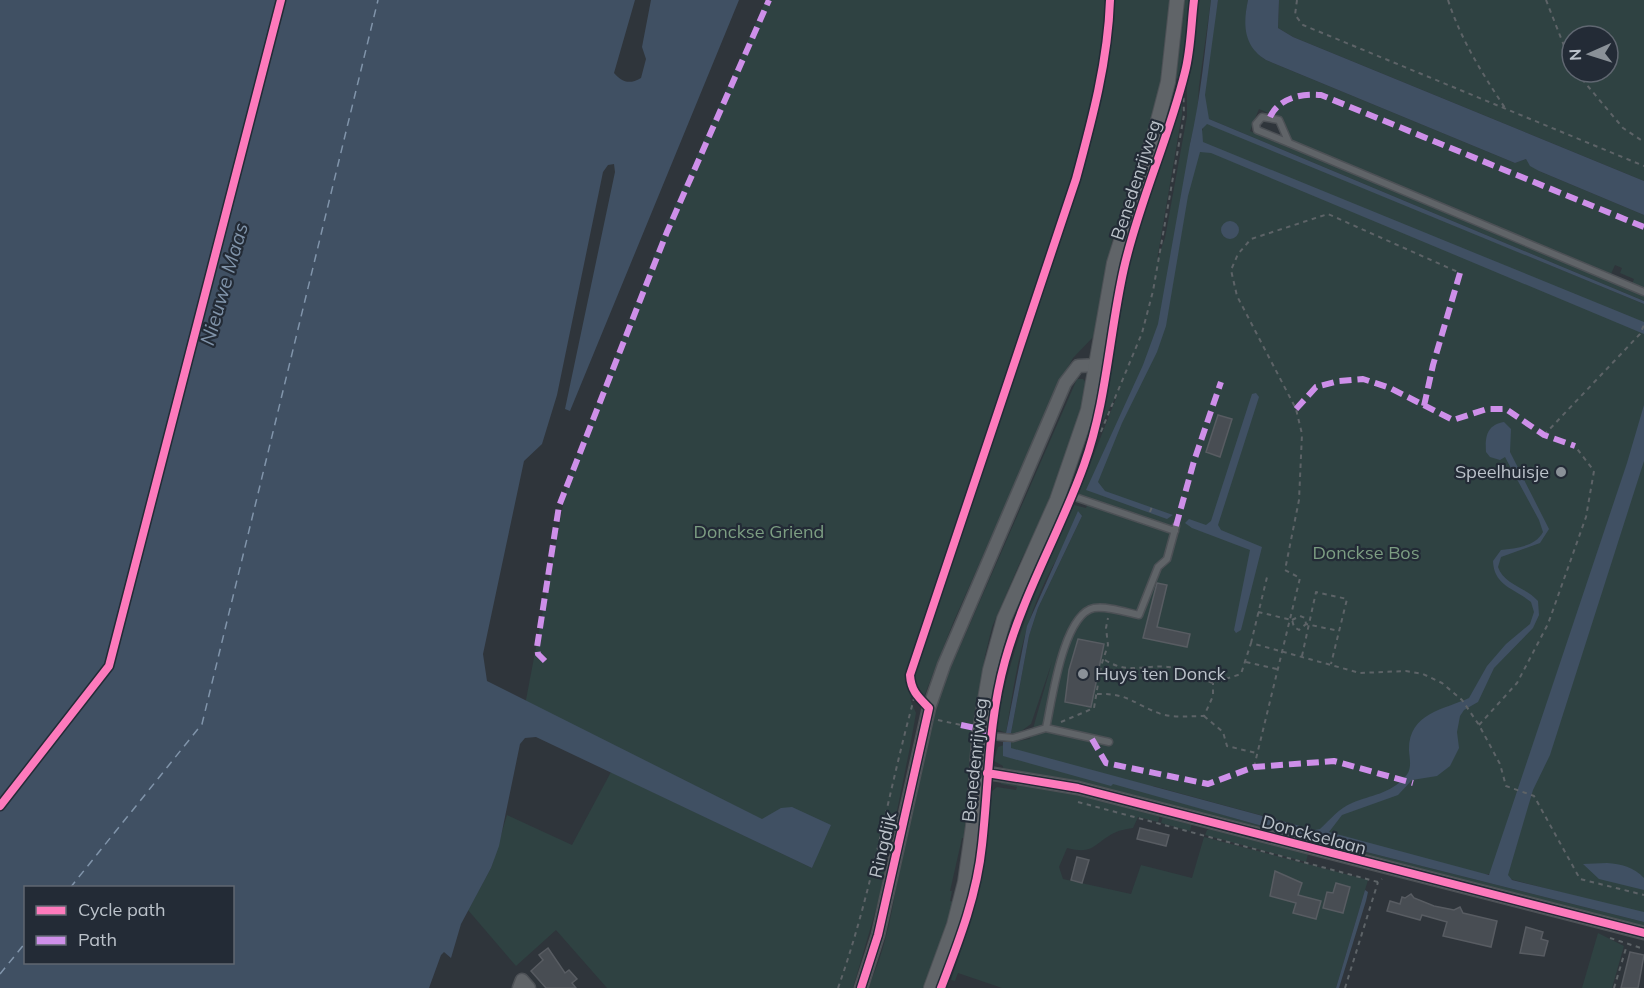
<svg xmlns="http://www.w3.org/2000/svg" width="1644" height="988" viewBox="0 0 1644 988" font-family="Mulish,sans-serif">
<rect width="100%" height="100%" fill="#2f353b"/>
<path fill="#2f4242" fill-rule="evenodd" d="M766,0H1171L1164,76L1154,126L1112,241L1097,333L1073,358L1060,382L953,623L924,697L915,687L910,699L916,713L910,747L879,899L853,988H607L556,930L516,966L468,910L491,868L507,815L572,845L611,772L812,868L817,856L525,705L568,479L664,230Z
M1183,0H1191L1184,65L1178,79L1174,78Z
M1199,0H1211L1199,86L1197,117L1190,143L1201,134L1205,122L1644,304V914L1491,874H1481C1371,845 1263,816 1153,786L1149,793L1255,824L1644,922V928L1160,815L1158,822L1138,817L1133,828C1127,829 1120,830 1114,833C1093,844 1094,855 1067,848L1059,867L1063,879L1131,894L1141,865L1192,878L1204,837L1368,880L1336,988H1002L958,973L955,981L951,980C973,917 988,858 991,792L997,787L1016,790L1017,787L1001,784L1003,766L994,761L998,747L1004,745V756L1024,761L1011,748V742L1030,739L1052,662L1031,724L1016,735L1011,733L1029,636L1038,608L1083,514C1061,550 1040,585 1028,625C1017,660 1012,697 1006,733L996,729C1009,650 1040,578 1074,505L1086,508L1090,499L1078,495L1118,393L1097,432L1109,387L1129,261L1182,93V114L1157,260L1165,238L1187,116V85L1192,66Z
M1218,0H1248C1244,21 1246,48 1266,60L1515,163L1526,159L1539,171L1644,215V289L1632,284L1634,279L1620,273L1622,268L1615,265L1611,274L1292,142L1283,119L1259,109L1250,131L1644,294V301L1209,119C1196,97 1214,27 1218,0Z
M1279,0H1644V181L1293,37L1278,28ZM1572,36H1608V72H1572Z
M1077,379H1083L1088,385L1061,483L1021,560L992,627L985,656L966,838H962L950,891H952L950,901L954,902L924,988H868C891,938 896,886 905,832C915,781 928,730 945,681Z
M1163,816L1192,823L1190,831L1161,823Z
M1211,828L1308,854L1306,862L1205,835L1207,830Z
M1598,933L1624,946L1612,988H1582Z"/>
<path fill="#405063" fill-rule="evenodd" d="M0,0H635L614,73C622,82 629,85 641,78L646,59L642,47L651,0H739L570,411L565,409L615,172L614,164L608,165L603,172L557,395L542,444L524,461L483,654L487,681L762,819L781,808L792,807L831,825L812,868L536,737L525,738L520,744L499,846L491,868L461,924L451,958L444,952L441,955L429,988H0ZM26,888H232V962H26Z
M1211,0H1218L1205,95L1209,119L1644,301V304L1214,127L1207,124L1202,129L1203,142L1644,322V334L1211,153L1200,152L1188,196L1166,326L1157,352L1122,423L1098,482L1105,491L1173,515L1167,519L1086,490L1143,365L1158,324L1190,144C1201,97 1205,48 1211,0Z
M1248,0H1279L1278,28L1293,37L1644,181V215L1539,171L1530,166L1526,159L1515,163L1266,60C1243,46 1243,24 1248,0Z
M1221 230a9 9 0 1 1 18 0a9 9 0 1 1-18 0Z
M1256,393L1259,397L1218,525L1221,530L1262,547L1241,630L1236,633L1234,630L1250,550L1192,528L1185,523L1189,519L1206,525L1211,521L1249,403L1252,394Z
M1644,405V461L1550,755L1533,790L1508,875L1512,880L1644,912V922L1255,824L1113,784L1111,786L1003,756V742H1011V748L1315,830L1320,829C1330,820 1339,808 1352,803C1371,795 1390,794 1405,777C1412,770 1410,761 1409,751C1408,713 1443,710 1469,698L1487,666L1506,644L1530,624L1534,612L1531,602C1514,588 1494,586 1493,561L1501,550C1516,548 1535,547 1543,532L1539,520L1505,457L1500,460L1490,457L1486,452C1485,436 1487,425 1504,422L1511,429L1510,452L1549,529L1540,543L1501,557L1498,567C1504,585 1526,587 1538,601L1539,615L1533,628L1494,668L1478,702L1464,710L1460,716L1457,732L1459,748L1450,766L1437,776L1412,780L1398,795L1342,815L1329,832L1489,875L1627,463Z
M1078,511L1082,516L1038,608L1029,636L1011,733H1006L1027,626Z
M1607,863C1621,864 1634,867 1644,878V890L1599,879L1583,864Z
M1365,890L1368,892L1366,901L1339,988H1336Z"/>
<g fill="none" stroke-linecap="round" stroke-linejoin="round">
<path stroke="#8094aa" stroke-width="1.5" stroke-dasharray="8 6" stroke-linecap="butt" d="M0,806L109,666L281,0
M70,888L202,724L378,0
M0,974L26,942"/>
</g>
<path fill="#484d53" stroke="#585c62" stroke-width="1.5" d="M1218,415L1232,419L1220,457L1206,452Z
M1157,583L1167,585L1157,627L1190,634L1187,647L1143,638Z
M1078,639L1104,644L1091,707L1065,702L1069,670Z
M1140,828L1169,835L1166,846L1137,839Z
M1077,857L1089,860L1082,883L1071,880Z
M1275,871L1302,883L1298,895L1321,901L1316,919L1293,913L1296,903L1270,896Z
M1336,883L1350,887L1343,913L1323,908L1327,892L1333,893Z
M1411,894L1414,898L1434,906L1454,910L1460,907L1463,913L1497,921L1491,947L1443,936L1447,922L1422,915L1420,920L1387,911L1390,901L1400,904L1402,897L1405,898Z
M1526,927L1543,932L1541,939L1548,941L1544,956L1520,953Z
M548,948L565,973L569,970L577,979L572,983L576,988H546L531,971L543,960L539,955Z
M1630,952L1644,955L1638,988H1621Z"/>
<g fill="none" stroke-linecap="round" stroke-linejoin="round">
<defs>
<path id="service" d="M1289,143L1279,120L1262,117L1256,124L1257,130L1289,143L1644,292
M1072,496L1175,531
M1046,728L1109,742
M980,735L1013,738L1046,728C1052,701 1063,614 1094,608C1108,606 1125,612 1139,615L1158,567L1167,559L1176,526"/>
<path id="minor" d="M976,771L1078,788L1644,933
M519,988L522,980L529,988
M861,988L878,935L929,708L944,665L1065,383L1078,366L1097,365"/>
<path id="tertiary" d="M931,988L954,925L965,882L973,826L979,735L990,670L1004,619L1057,500L1088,410L1114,263L1154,136L1168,82L1177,0"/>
</defs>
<use href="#service" stroke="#4d5156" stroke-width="9"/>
<use href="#minor" stroke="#4d5156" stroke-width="15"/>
<use href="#tertiary" stroke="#4d5156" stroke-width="16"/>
<path stroke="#5d6367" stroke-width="2" stroke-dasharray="4.5 4.5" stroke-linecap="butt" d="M1297,0L1295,15L1303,25L1644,166
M1448,0C1461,40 1482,73 1505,108
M1546,0L1572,66
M1576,72L1623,128L1644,142
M1544,435L1640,334L1644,325
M1094,437L1100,434L1142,333L1153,291L1184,115L1183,81
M1150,512L1153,504
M1258,612L1292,620L1294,627L1299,630L1306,624
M1292,620L1300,616L1305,618L1306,624L1339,631
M1251,643L1268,573
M1302,656L1316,592L1347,599L1331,664
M1105,660C1129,675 1144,664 1169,667C1185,670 1198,678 1213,683L1241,674L1251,643L1360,673L1406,671L1423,674L1442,683L1462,700L1479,725L1500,764L1506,786L1534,796L1580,879L1644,895
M1246,662L1277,669
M1097,694C1129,693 1133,704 1161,714C1175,718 1189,716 1204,716L1213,696V683
M1204,716L1223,732L1227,746L1256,753
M938,720L961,725
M1061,722L1094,708L1101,666L1108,645L1106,628L1108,618
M1479,725L1517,683L1548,624L1586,517L1594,471L1575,446
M1254,767L1300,578L1285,570L1299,500L1302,434L1296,409L1237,296L1231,270L1238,254L1251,239L1328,214L1460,273
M1078,802L1378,882L1382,879
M1610,938L1644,949
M838,988C872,893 888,792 915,695
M1345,988L1378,882
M1614,988L1627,945"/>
<use href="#service" stroke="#606468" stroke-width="6"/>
<use href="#minor" stroke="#606468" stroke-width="12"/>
<use href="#tertiary" stroke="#606468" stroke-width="14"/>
<path stroke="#ce8fe9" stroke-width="6" stroke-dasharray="12 6" stroke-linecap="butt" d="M1270,117C1279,98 1302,93 1321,95L1644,227
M1424,406L1433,365L1460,273
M1296,409L1316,387L1339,381L1363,379L1390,388L1453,420L1487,409H1506L1544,435L1575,446
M1176,526L1194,461L1221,382
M545,661L538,654L537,647L559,506L667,232L769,0
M961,725L980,729L990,735
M1092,739L1106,763L1208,784L1254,767L1334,761L1413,783"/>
<defs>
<path id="cycleway" d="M987,773L1078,788L1644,933
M0,806L109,666L281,0
M861,988L878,935L929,708C918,697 911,691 910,675L1076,179C1092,120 1108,61 1110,0
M941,988C959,941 977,895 982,845C989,783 988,722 1005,661C1024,592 1060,532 1084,465C1107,401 1109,334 1124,268C1139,202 1169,138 1185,72C1191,49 1191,24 1194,0"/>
</defs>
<use href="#cycleway" stroke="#232b36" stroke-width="11"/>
<use href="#cycleway" stroke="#fd7abc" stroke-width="8"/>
</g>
<g fill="#8a9198" stroke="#232b36" stroke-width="2">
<circle cx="1561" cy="472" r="6"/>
<circle cx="1083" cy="674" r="6"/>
</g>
<g text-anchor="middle" stroke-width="4.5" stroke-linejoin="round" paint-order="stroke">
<g font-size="18" fill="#bbc2ca" stroke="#232b36">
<text transform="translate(1136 180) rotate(-72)" y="6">Benedenrijweg</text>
<text transform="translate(975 760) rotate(-84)" y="6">Benedenrijweg</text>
<text transform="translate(1314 835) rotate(15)" y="6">Donckselaan</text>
<text transform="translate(883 845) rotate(-77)" y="6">Ringdijk</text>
</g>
<g font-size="18" fill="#bbc2ca" stroke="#232b36" text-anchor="end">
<text x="1549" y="478">Speelhuisje</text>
<text x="1095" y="680" text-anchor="start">Huys ten Donck</text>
</g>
<g font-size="18" fill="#7c9d82" stroke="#232b36">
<text x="759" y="538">Donckse Griend</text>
<text x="1366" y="559">Donckse Bos</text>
</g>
<g font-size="20" font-style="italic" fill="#8094aa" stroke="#232b36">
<text transform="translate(224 284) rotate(-74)" y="7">Nieuwe Maas</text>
</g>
</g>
<rect x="24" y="886" width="210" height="78" fill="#232b36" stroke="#606771" stroke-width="1.5"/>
<rect x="36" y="906" width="30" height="9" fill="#fd7abc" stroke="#606771" stroke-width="1.5"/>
<text x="78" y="916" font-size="18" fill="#bbc2ca">Cycle path</text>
<rect x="36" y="936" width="30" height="9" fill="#ce8fe9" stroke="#606771" stroke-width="1.5"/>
<text x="78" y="946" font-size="18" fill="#bbc2ca">Path</text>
<g transform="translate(1590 54) rotate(267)"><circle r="28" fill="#232b36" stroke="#606771" stroke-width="1.5"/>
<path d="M0-4.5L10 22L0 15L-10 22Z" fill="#8a9198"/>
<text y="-9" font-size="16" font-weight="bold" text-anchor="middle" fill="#bbc2ca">N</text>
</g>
</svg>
